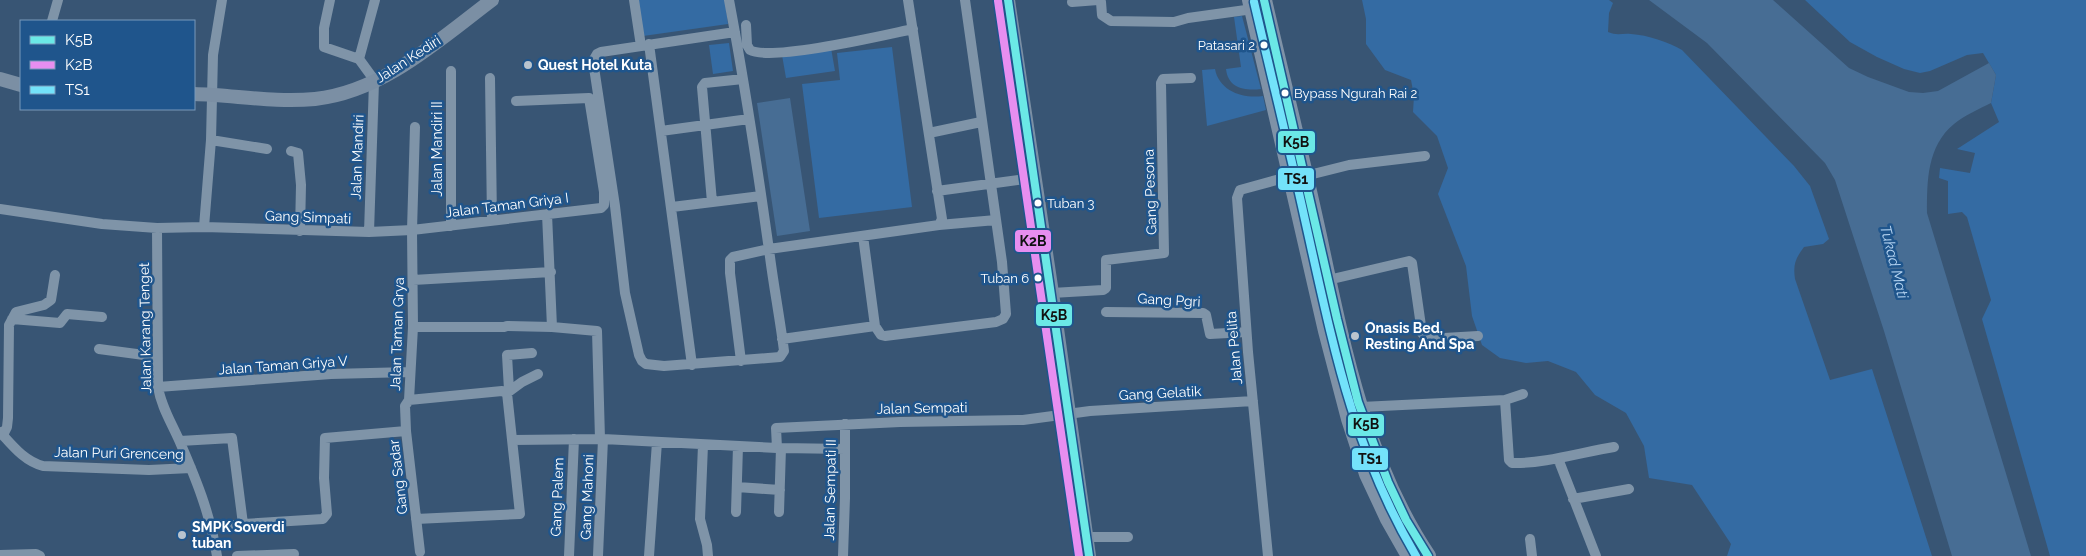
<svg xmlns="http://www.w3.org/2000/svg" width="2086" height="556" viewBox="0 0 2086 556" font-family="Raleway,sans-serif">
<rect width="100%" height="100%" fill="#385574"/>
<path fill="#346ba3" d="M638,0H725L728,24L643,36Z
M1362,0H1609L1613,3L1609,13L1608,32C1617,36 1622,33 1631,34C1648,35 1668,42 1682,50L1794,166L1810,186L1829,239L1823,244L1804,247C1795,259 1793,265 1795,279L1830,380L1872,369L1932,556H1727L1731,544L1692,485L1649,478L1644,446L1626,413L1595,395L1576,372L1548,361L1526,363L1500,358L1482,345L1472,316L1466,266L1438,194L1448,168L1437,136L1413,112L1414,96L1411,80L1385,70L1366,44V19Z
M1805,0H2086V556H2050L1982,319L1991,300L1967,217L1962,212L1948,214V181L1939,178L1940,168L1970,173L1975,153L1957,149L1999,122L1991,103L1996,75L1983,53L1967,55L1930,71L1920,73L1904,69L1877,57L1850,42Z
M1242,16L1261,89C1244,91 1228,88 1226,69L1241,67L1234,17Z
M729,43L733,71L713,74L709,45Z
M892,47L912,207L819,218L802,84L840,80L837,53Z
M831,48L835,71L786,78L782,55Z
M1215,69C1219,91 1243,99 1263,96L1266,110L1207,126L1202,70Z"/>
<path fill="#476d94" d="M1649,0H1773L1849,68L1868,77L1909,92L1923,93L1938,91L1989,63L1996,75L1991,103C1979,109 1965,115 1954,124C1927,146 1927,181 1927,213L2031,556H1952L1884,331L1835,180L1825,163L1707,43Z
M790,98L810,231L777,236L757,103Z"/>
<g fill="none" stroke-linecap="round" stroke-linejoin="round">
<path stroke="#7f94a8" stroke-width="10" d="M330,0L324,28V47L359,59L375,81
M634,0L641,46
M729,0C745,85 758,171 770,257C774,288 780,319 784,351L780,357L664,366L646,364L642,361L639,355L625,293L615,206L593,61L597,54L601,52L735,32
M908,0L942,219L939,225
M1072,2L1098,0L1101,2L1102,15L1111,21L1174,22L1188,18L1253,9
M52,21L58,0
M746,25L747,45L750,50C771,62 884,35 913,29
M649,44L692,365
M359,59L375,0
M451,71V226
M490,78L492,220
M661,131L749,119
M929,133L981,122
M211,140L267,149
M291,151L298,153L301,185L300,231
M1305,176L1349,165L1425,156
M937,191L1033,178
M712,202L702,87L705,83L743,79
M672,207L761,196
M0,209L102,224L157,228L204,227L369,232L412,230L601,208L604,205V192L589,98L516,101
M547,214L552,327
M204,227L211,140L213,55L222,0
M157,228L158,387C161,406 171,422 179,440C196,479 210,513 217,556
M369,232L374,82
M863,236L875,326L881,335L885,336L996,322L1003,319L1006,314L1002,262L965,0
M413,280L551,272
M1328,280L1409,261L1412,263L1422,333L1427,339L1478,336
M1052,293L1103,290L1106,288V260L1164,253L1161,83L1163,79L1191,78
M1106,312L1203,313L1206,315L1210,334L1246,332
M12,319L60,323L67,314L102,317
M413,327H504L507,326L552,327L597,331L600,439
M782,339L875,326
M99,349L144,355L157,360
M741,361L730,273V260L733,257L769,249L939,225L996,220
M158,387L331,374L410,372
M509,390L507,355L532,353
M507,393L522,382L538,374
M409,400L413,327L412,230L415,127
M409,400L405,406L406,431L420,552
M409,400L502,391L507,393
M1505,400L1509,460L1512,463C1543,464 1583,452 1614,447
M1361,407L1505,400L1523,394
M0,432C12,445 24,461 43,466L149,470L191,468
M3,435L7,427L8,418L9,325L16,312L44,305L51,300L55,275
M513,440L603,439L777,448
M180,441L232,438L243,524
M703,445L700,519L707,545L708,556
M781,448L845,449
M1556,459L1559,461L1596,556
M737,487L780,490
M1573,499L1629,489
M736,512L738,446
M779,512L781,448H777L776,428L900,422L1023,420L1090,411L1253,401
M416,519L520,514L507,393
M212,526L323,519L327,514L324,478L325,438L406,431
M1086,537H1128
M1530,539L1532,556
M0,555L36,554L40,556
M237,556L294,554
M569,556L574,439
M598,556L603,439
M649,556L657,442
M843,556L845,498V424
M1268,556L1248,352L1237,198L1240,190L1291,176"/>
<path stroke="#7b8fa4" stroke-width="14" d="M1008,0L1052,293L1089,556
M0,79L21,85
M194,94C234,95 275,103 315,99C383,92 440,39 492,0"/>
<path stroke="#7f92a7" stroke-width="16" d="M1250,0L1326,331L1349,419L1367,474L1388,519L1409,556
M1264,0C1282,79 1302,157 1319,236C1342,345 1365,462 1428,556"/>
<defs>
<path id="bus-1" d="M1008,0L1089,556
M1264,0L1337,319L1358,402L1388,482L1406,520L1428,556"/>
<path id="bus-2" d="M998,1L1079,556"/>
<path id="bus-3" d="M1254,2C1271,75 1289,147 1305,220C1332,340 1352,448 1416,556"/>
</defs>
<use href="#bus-1" stroke="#1f558c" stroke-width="11"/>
<use href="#bus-2" stroke="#1f558c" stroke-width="11"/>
<use href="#bus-3" stroke="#1f558c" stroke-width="11"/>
<use href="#bus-1" stroke="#6be8e6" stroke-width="8"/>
<use href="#bus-2" stroke="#e78ef0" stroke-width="8"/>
<use href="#bus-3" stroke="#73e2fa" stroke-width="8"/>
</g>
<g fill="#fff" stroke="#1f558c" stroke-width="2">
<circle cx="1264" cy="45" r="4.5"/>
<circle cx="1285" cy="93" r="4.5"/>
<circle cx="1038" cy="203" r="4.5"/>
<circle cx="1038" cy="278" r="4.5"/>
</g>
<g fill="#b9c4ce" stroke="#1f558c" stroke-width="2">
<circle cx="528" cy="65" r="5"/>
<circle cx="1355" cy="336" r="5"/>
<circle cx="182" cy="535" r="5"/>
</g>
<g text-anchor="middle" stroke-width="5" stroke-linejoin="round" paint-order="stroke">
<g font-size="13" fill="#fff" stroke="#1f558c" text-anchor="end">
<text x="1255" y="50">Patasari 2</text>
<text x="1294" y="98" text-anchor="start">Bypass Ngurah Rai 2</text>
<text x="1047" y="208" text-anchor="start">Tuban 3</text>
<text x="1029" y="283">Tuban 6</text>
</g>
<g font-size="14" fill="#fff" stroke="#1f558c">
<text transform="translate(408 59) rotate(-33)" y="5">Jalan Kediri</text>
<text transform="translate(437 149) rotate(-90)" y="5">Jalan Mandiri II</text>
<text transform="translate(357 157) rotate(-88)" y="5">Jalan Mandiri</text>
<text transform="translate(1150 192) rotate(-92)" y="5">Gang Pesona</text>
<text transform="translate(507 205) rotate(-7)" y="5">Jalan Taman Griya I</text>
<text transform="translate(308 217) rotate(2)" y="5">Gang Simpati</text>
<text transform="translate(1169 300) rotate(3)" y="5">Gang Pgri</text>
<text transform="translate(145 328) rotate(-91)" y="5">Jalan Karang Tenget</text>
<text transform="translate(397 334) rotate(-88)" y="5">Jalan Taman Grya</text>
<text transform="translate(1234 348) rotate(-95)" y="5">Jalan Pelita</text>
<text transform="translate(283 365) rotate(-4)" y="5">Jalan Taman Griya V</text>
<text transform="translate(1160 393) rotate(-3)" y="5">Gang Gelatik</text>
<text transform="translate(922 408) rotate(-1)" y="5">Jalan Sempati</text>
<text transform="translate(119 453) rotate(1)" y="5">Jalan Puri Grenceng</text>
<text transform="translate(398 477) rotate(-97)" y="5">Gang Sadar</text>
<text transform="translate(830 490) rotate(-89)" y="5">Jalan Sempati II</text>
<text transform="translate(557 497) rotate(-88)" y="5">Gang Palem</text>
<text transform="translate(587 497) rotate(-88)" y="5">Gang Mahoni</text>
</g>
<g font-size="14" font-weight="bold" fill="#fff" stroke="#1f558c" text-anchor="start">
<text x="538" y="70">Quest Hotel Kuta</text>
<text x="1365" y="333">Onasis Bed,<tspan x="1365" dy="16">Resting And Spa</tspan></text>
<text x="192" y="532">SMPK Soverdi<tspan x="192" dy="16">tuban</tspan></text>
</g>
<g font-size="15" font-style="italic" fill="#b8d6f3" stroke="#1f558c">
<text transform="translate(1894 262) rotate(76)" y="5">Tukad Mati</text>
</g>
</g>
<g stroke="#1f558c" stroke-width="2">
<rect x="1277" y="130" width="39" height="24" rx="5" fill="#6be8e6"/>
<rect x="1277" y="167" width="38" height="24" rx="5" fill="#73e2fa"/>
<rect x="1014" y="229" width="38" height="24" rx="5" fill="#e78ef0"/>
<rect x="1035" y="303" width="38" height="24" rx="5" fill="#6be8e6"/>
<rect x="1347" y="413" width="38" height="24" rx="5" fill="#6be8e6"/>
<rect x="1351" y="447" width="38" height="24" rx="5" fill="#73e2fa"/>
</g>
<g font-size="14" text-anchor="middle" font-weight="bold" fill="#111">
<text x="1296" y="147">K5B</text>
<text x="1296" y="184">TS1</text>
<text x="1033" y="246">K2B</text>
<text x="1054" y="320">K5B</text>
<text x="1366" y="429">K5B</text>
<text x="1370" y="464">TS1</text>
</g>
<rect x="20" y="20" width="175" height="90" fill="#1f558c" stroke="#7999ba"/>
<rect x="30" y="36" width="25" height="8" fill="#6be8e6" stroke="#7999ba"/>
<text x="65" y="45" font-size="15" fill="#ffffff">K5B</text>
<rect x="30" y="61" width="25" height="8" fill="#e78ef0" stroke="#7999ba"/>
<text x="65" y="70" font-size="15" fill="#ffffff">K2B</text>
<rect x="30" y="86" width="25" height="8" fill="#73e2fa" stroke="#7999ba"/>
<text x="65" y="95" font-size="15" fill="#ffffff">TS1</text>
</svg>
